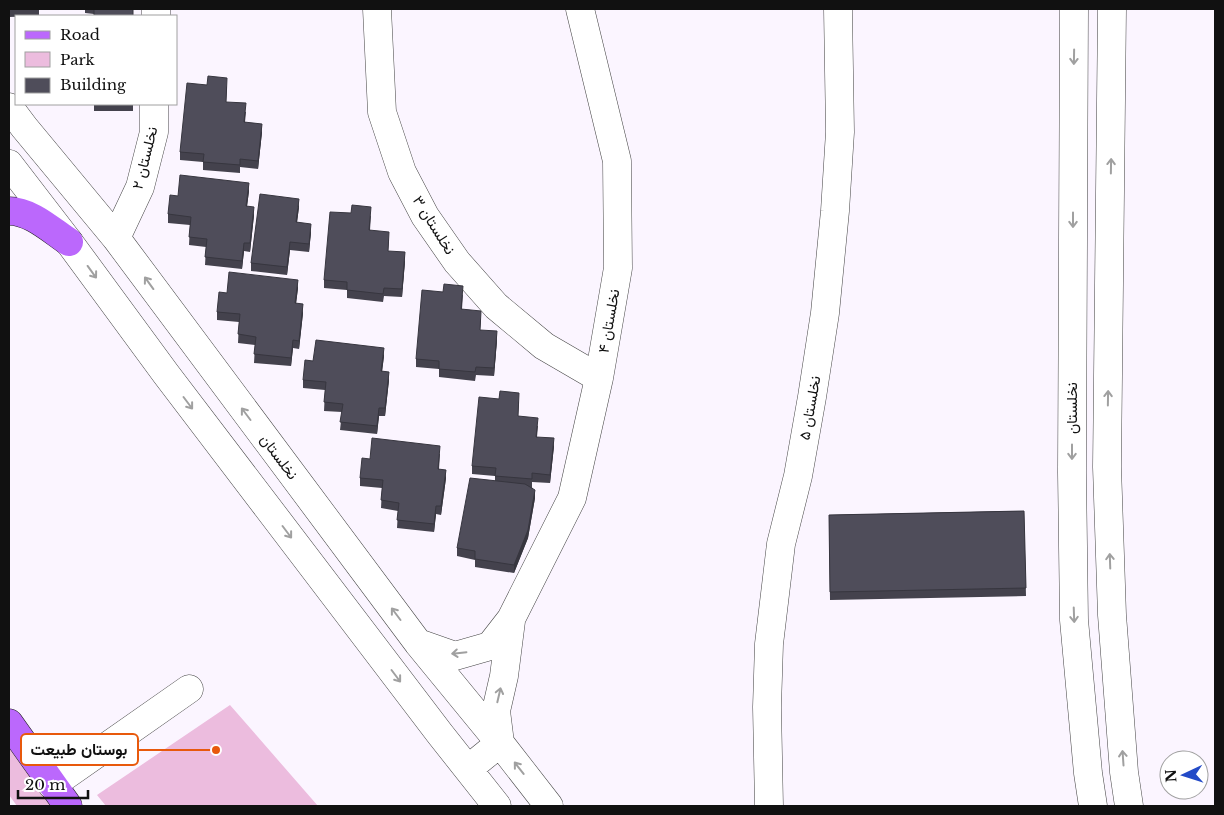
<svg xmlns="http://www.w3.org/2000/svg" width="1224" height="815" viewBox="0 0 1224 815" font-family="'Libre Baskerville',Vazirmatn,serif">
<rect width="100%" height="100%" fill="#fbf5ff"/>
<path fill="#ecbcde" d="M230,705L318,806H106L97,795Z
M9,744L51,806H17L9,795Z"/>
<g fill="none" stroke-linecap="round" stroke-linejoin="round">
<defs>
<path id="minor" d="M377,9L382,112L402,172L425,216L457,262L496,306L544,346L599,378
M1074,9L1072,473L1074,620L1088,773L1093,806
M1112,9L1107,467L1112,615L1124,772L1129,806
M156,16V9
M9,107L24,127L116,238L418,643L500,743L549,806
M9,164L69,242L166,374L440,734L497,806
M116,238L140,187L154,132V104
M418,643L455,656L490,646L511,619L572,498L599,378L618,268L617,161L580,9
M468,769L500,743L496,711L504,676L511,621
M52,785L189,689
M769,806L767,707L769,644L781,544L798,476L812,397L825,313L835,211L840,132L838,9"/>
<path id="major" d="M9,211C31,211 51,230 69,242
M9,723L68,806"/>
</defs>
<use href="#minor" stroke="#444" stroke-width="29"/>
<use href="#major" stroke="#222" stroke-width="29"/>
<use href="#minor" stroke="#fff" stroke-width="28"/>
<use href="#major" stroke="#bb68fc" stroke-width="28"/>
</g>
<path fill="#44424d" d="M9,9H39V16L9,17Z
M85,9H133L94,14L85,13Z
M227,86L226,102L246,112L245,122L262,132L258,169L240,167V173L203,170V162L180,160V152Z
M94,104H133V111H94Z
M249,191L247,206L254,215L250,252L244,251L242,269L205,265L206,247L189,245L190,225L168,223V214L178,196Z
M299,207L297,222L311,232L309,252L290,250L287,275L251,271V263Z
M371,215L370,230L389,240L388,251L405,261L402,297L384,296L383,302L347,298V290L324,288V280Z
M298,288L296,303L303,313L299,349L293,348L291,366L254,363L255,345L238,343L239,322L217,320V312L227,293Z
M463,294L462,309L481,319L480,330L497,340L494,376L476,375L475,381L439,377V369L416,367V359Z
M384,356L382,371L389,380L385,416H379L377,434L340,430L342,412L324,411L325,390L303,388V380Z
M519,401L518,416L538,426L537,437L554,446L550,483L532,482V487L535,498L528,538L514,573L475,567V560L457,556V548L495,481V476L472,474V466Z
M440,454L439,469L446,478L441,515L436,514L434,532L397,528L398,511L381,508L382,488L360,486V478L370,459Z
M1024,511L1026,596L830,600L829,515Z"/>
<path fill="#37363f" d="M262,124V132L258,169V161Z
M249,183V191L246,214V206Z
M299,199V207L296,230V222Z
M254,207V215L250,252V243Z
M311,224V232L309,252V244Z
M290,242V250L287,275V267Z
M244,243V251L242,269V261Z
M405,252V261L402,297V289Z
M298,280V288L295,312V303Z
M303,304V313L299,349V341Z
M497,331V340L494,376V368Z
M293,340V348L291,366V358Z
M384,348V356L381,380V371Z
M389,372V380L385,416V408Z
M379,408V416L377,434V426Z
M554,438V446L550,483V475Z
M446,470V478L441,515V506Z
M535,490V498L528,538L514,573V565Z
M436,506V514L434,532V524Z"/>
<path fill="#4f4d5a" stroke="#37363f" d="M94,9H133V16H94Z
M208,76L227,78L226,102L246,103L244,122L262,124L258,161L240,159V165L203,162L204,154L180,152L187,83L207,85Z
M180,175L249,183L246,206L254,207L250,243H244L242,261L205,257L207,239L189,237L191,217L168,214L170,195L178,196Z
M260,194L299,199L296,222L311,224L309,244L290,242L287,267L251,263Z
M352,205L371,207L369,230L389,232L388,251L405,252L402,289L384,288L383,294L347,290V282L324,280L330,212L351,213Z
M229,272L298,280L295,303L303,304L299,341L293,340L291,358L254,354L256,337L238,334L240,314L217,312L219,292L227,293Z
M444,284L463,286L461,309L481,311L480,330L497,331L494,368L476,367L475,372L439,369V361L416,359L422,290L443,292Z
M316,340L384,348L381,371L389,372L385,408H379L377,426L340,422L343,404L324,402L326,382L303,380L305,360L313,361Z
M500,391L519,393L518,416L538,418L536,437L554,438L550,475L532,473V479L495,476L496,468L472,466L479,397L499,399Z
M372,438L440,446L438,469L446,470L441,506H436L434,524L397,520L399,503L381,500L383,480L360,478L362,458L370,459Z
M470,478L525,484L535,490L528,530L514,565L475,559V551L457,548Z
M1024,511L1026,588L830,592L829,515Z"/>
<defs><path id="oneway-shaft" d="M-6 0H5M1.5-3L5.5 0L1.5 3" fill="none" stroke-width="1.6" stroke-linecap="round" stroke-linejoin="round" transform="scale(1.25)"/></defs>
<g stroke="#a0a0a0">
<use href="#oneway-shaft" transform="translate(1074 57) rotate(91)"/>
<use href="#oneway-shaft" transform="translate(1111 166) rotate(-89)"/>
<use href="#oneway-shaft" transform="translate(1073 220) rotate(90)"/>
<use href="#oneway-shaft" transform="translate(92 272) rotate(54)"/>
<use href="#oneway-shaft" transform="translate(149 283) rotate(-126)"/>
<use href="#oneway-shaft" transform="translate(1108 398) rotate(-89)"/>
<use href="#oneway-shaft" transform="translate(188 403) rotate(53)"/>
<use href="#oneway-shaft" transform="translate(246 414) rotate(-127)"/>
<use href="#oneway-shaft" transform="translate(1072 452) rotate(90)"/>
<use href="#oneway-shaft" transform="translate(287 532) rotate(53)"/>
<use href="#oneway-shaft" transform="translate(1110 561) rotate(-92)"/>
<use href="#oneway-shaft" transform="translate(396 614) rotate(-127)"/>
<use href="#oneway-shaft" transform="translate(1074 615) rotate(88)"/>
<use href="#oneway-shaft" transform="translate(459 653) rotate(174)"/>
<use href="#oneway-shaft" transform="translate(396 676) rotate(53)"/>
<use href="#oneway-shaft" transform="translate(499 695) rotate(-77)"/>
<use href="#oneway-shaft" transform="translate(1123 758) rotate(-94)"/>
<use href="#oneway-shaft" transform="translate(519 768) rotate(-128)"/>
</g>
<g text-anchor="middle" stroke-width="5" stroke-linejoin="round" paint-order="stroke">
<g font-size="15" fill="#111" stroke="#fff">
<text transform="translate(145 158) rotate(-76)" y="5">نخلستان ۲</text>
<text transform="translate(434 225) rotate(58)" y="5">نخلستان ۳</text>
<text transform="translate(609 321) rotate(-80)" y="5">نخلستان ۴</text>
<text transform="translate(810 408) rotate(-80)" y="5">نخلستان ۵</text>
<text transform="translate(1072 408) rotate(-90)" y="5">نخلستان</text>
<text transform="translate(279 457) rotate(53)" y="5">نخلستان</text>
</g>
</g>
<path fill="none" stroke="#e8590c" stroke-width="2" d="M216 750L138 750"/>
<circle fill="#e8590c" stroke="#fff" stroke-width="2" cx="216" cy="750" r="5"/>
<rect fill="#fff" stroke="#e8590c" stroke-width="2" x="21" y="734" width="117" height="31" rx="5"/>
<g font-size="16" text-anchor="middle" font-weight="bold" fill="#111">
<text x="79" y="755">بوستان طبیعت</text>
</g>
<rect width="1224" height="815" fill="none" stroke="#111111" stroke-width="20"/>
<rect x="15" y="15" width="162" height="90" fill="#ffffff" stroke="#a0a0a0"/>
<rect x="25" y="31" width="25" height="8" fill="#bb68fc" stroke="#a0a0a0"/>
<text x="60" y="40" font-size="15" fill="#111111">Road</text>
<rect x="25" y="52" width="25" height="15" fill="#ecbcde" stroke="#a0a0a0"/>
<text x="60" y="65" font-size="15" fill="#111111">Park</text>
<rect x="25" y="78" width="25" height="15" fill="#4f4d5a" stroke="#a0a0a0"/>
<text x="60" y="90" font-size="15" fill="#111111">Building</text>
<g transform="translate(1184 775) rotate(266)"><circle r="24" fill="#ffffff" stroke="#a0a0a0"/>
<path d="M0-4L9 19L0 12L-9 19Z" fill="#234ac7"/>
<text y="-8" font-size="14" font-weight="bold" text-anchor="middle" fill="#111111">N</text>
</g>
<path d="M18 790v8h70v-8" fill="none" stroke="#111111" stroke-width="2.5"/>
<text x="25" y="790" font-size="15" fill="#111111" stroke="#ffffff" stroke-width="4" paint-order="stroke">20 m</text>
</svg>
